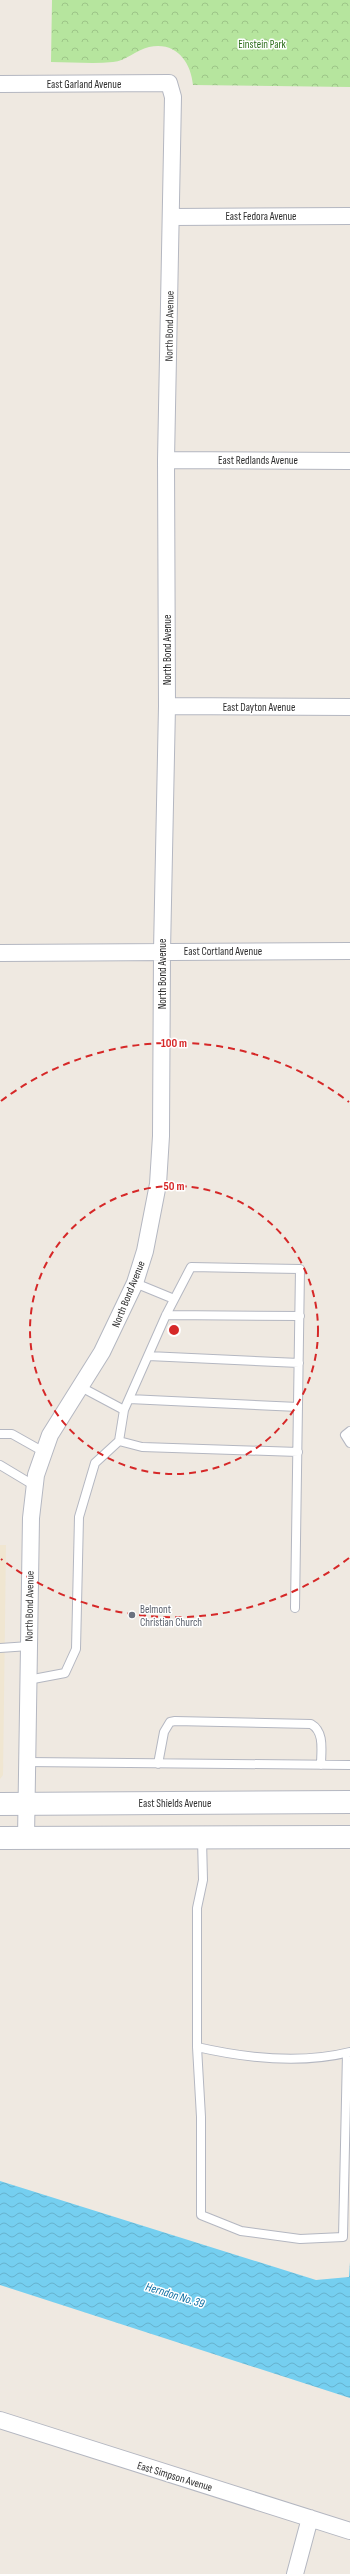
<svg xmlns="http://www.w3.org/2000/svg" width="350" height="2574" viewBox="0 0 350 2574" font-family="'Sofia Sans Condensed',sans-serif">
<defs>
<pattern id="forest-crowns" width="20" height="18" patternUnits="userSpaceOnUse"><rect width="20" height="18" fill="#b6e59e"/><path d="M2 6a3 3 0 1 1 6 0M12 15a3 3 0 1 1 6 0" fill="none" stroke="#9dc588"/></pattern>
<pattern id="water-waves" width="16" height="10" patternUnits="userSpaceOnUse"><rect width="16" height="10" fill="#75cff0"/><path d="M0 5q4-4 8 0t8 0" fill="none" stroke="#66b2ce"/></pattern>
</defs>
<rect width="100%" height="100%" fill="#efe9e1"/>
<path fill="#f0e6d1" d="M0,1545H6L3,1775L0,1779Z"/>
<path fill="url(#forest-crowns)" d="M52,0H350V87L193,85C191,62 176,41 149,47C136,50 126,61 113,62C93,64 71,62 51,62Z"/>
<path fill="url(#water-waves)" d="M0,2181L316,2280L349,2277L350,2262V2398L0,2285Z"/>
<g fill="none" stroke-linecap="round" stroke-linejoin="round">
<defs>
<path id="lane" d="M135,1283L174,1299
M166,1315L300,1316
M148,1356L299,1363
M79,1386L124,1410
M129,1399L298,1407
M350,1431L345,1435L350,1443
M0,1434H12L44,1452
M119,1441L142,1447L298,1452
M0,1465L35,1486
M0,1648L29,1646
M28,1680L65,1673L76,1649L79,1517L95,1463L119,1441L124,1410L166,1315L191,1267L300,1269L295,1608
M27,1762L350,1765
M158,1764L164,1732L170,1722L175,1721L311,1724C325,1732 321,1751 321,1765
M202,1839L203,1880L197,1908V2047L201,2117V2215L241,2231L300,2239L343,2237L347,2053
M197,2047C245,2058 302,2064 350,2052"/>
<path id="street" d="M0,84L169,83L173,97L166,460L167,706L162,951L161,1136L158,1184L145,1251L135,1283L102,1352L50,1435L36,1475L31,1518L26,1838
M172,217L350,216
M166,460L350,461
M167,706L350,707
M0,953L350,951
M0,2420L350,2531
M295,2574L310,2518"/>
<path id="secondary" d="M0,1804L350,1802
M0,1838L350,1837"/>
</defs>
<use href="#lane" stroke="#b4b7c1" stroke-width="10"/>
<use href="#street" stroke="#b4b7c1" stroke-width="18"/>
<use href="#secondary" stroke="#b4b7c1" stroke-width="24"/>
<use href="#lane" stroke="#fff" stroke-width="8"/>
<use href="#street" stroke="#fff" stroke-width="16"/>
<use href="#secondary" stroke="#fff" stroke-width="22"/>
</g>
<g fill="none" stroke="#d62828" stroke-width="2" stroke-dasharray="7 5">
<circle cx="174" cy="1330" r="144"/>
<path d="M349 1558A287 287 0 0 1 1 1559M1 1101A287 287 0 0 1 349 1102"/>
</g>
<circle fill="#6b7280" stroke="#fff" stroke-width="1.5" cx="132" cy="1615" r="4"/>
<g text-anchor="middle" stroke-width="3" stroke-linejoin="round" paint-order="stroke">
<g font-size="11" fill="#2c6e1b" stroke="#fff">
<text x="262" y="48">Einstein Park</text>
</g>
<g font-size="11" fill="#2e2e2e" stroke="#fff">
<text x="84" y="88">East Garland Avenue</text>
<text x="261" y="220">East Fedora Avenue</text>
<text transform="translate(169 326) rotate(-89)" y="4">North Bond Avenue</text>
<text x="258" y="464">East Redlands Avenue</text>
<text transform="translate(167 650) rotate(-90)" y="4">North Bond Avenue</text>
<text x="259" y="711">East Dayton Avenue</text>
<text x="223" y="955">East Cortland Avenue</text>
<text transform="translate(162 974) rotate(-90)" y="4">North Bond Avenue</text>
<text transform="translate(128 1294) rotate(-68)" y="4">North Bond Avenue</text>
<text transform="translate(29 1606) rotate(-89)" y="4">North Bond Avenue</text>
<text x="175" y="1807">East Shields Avenue</text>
<text transform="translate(175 2476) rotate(17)" y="4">East Simpson Avenue</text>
</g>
<g font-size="11" fill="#5b616d" stroke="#fff" text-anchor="start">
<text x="140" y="1613">Belmont<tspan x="140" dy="13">Christian Church</tspan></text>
</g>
<g font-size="12" font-style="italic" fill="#0d6fa3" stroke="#fff">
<text transform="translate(175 2295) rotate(17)" y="4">Herndon No. 39</text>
</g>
</g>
<circle cx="174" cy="1330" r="6" fill="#d62828" stroke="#fff" stroke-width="2"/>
<g font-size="12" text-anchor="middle" font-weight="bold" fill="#d62828" stroke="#fff" stroke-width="3" stroke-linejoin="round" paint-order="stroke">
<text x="174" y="1047">100 m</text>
<text x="174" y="1190">50 m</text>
</g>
</svg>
